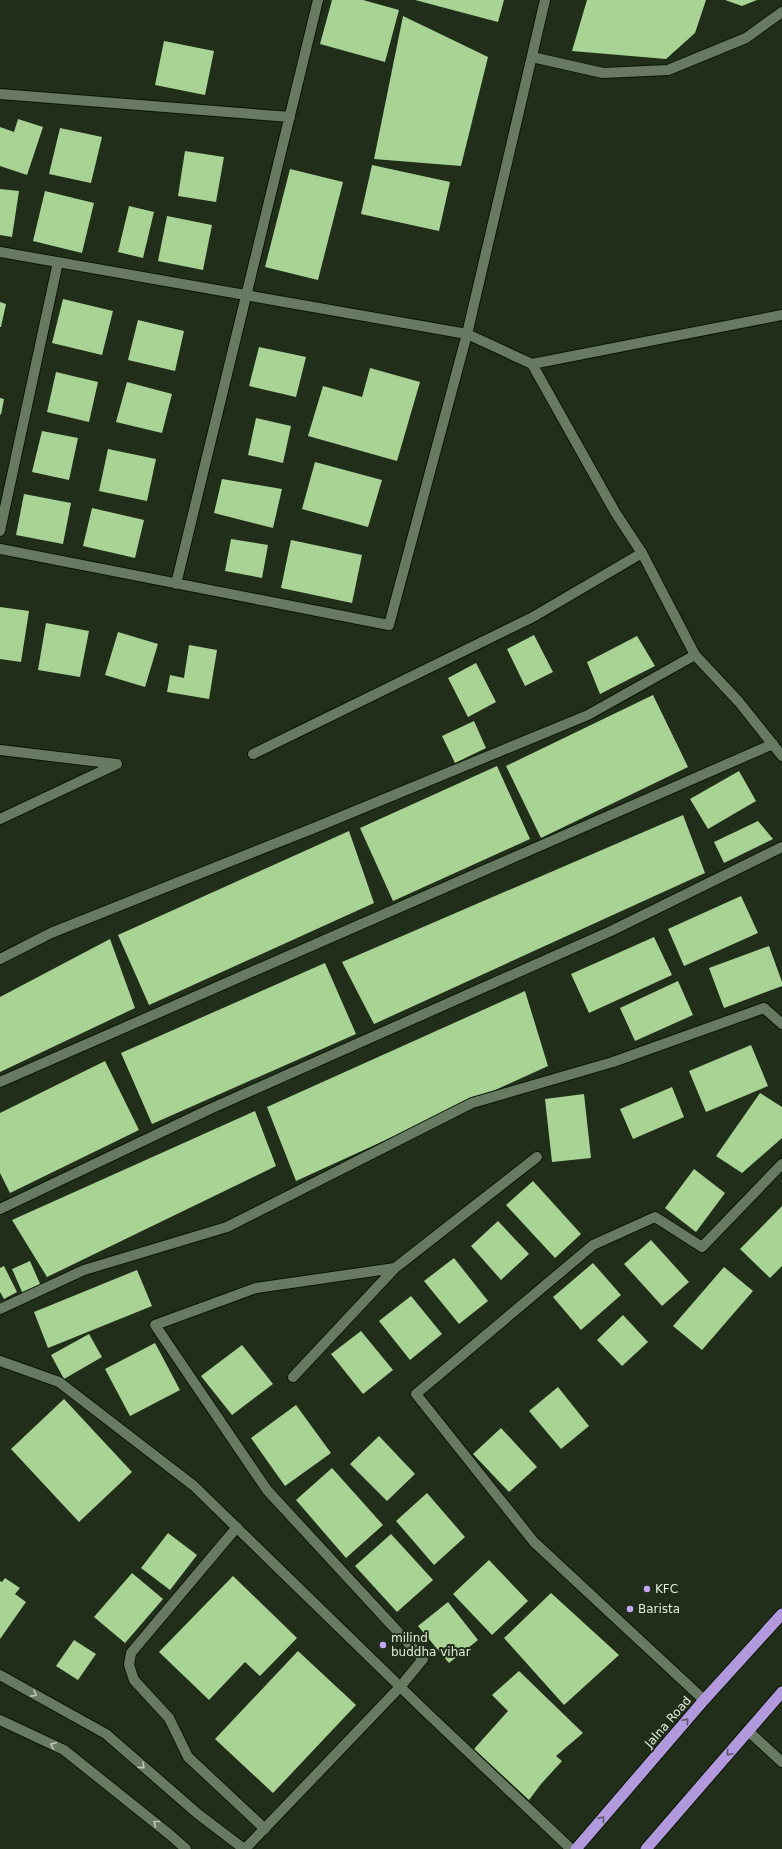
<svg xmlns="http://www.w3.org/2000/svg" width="782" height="1849" viewBox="0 0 782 1849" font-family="'DejaVu Sans',sans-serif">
<rect width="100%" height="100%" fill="#212f1a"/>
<path fill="#a8d395" d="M332,0H363L399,10L385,62L320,44Z
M415,0H504L498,22Z
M587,0H706L695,33L666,59L572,51Z
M725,0H757L742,6Z
M403,16L488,57L461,166L374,159Z
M164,41L214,51L205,95L155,85Z
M18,119L43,127L27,175L0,166V127L14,132Z
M60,128L102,137L91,183L49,174Z
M185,151L224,157L216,202L178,196Z
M372,165L450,182L439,231L361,214Z
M290,169L343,182L318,280L265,267Z
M0,189L19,191L12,237L0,235Z
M45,191L94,203L82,253L33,241Z
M129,206L154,212L143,258L118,252Z
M167,216L212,225L203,270L158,261Z
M63,299L113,311L102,355L52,343Z
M0,302L6,304L1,327H0Z
M138,320L184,331L175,371L128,360Z
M259,347L306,357L296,397L249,386Z
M370,368L420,382L397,461L308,436L323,386L362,397Z
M56,372L98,382L89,422L47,412Z
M127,382L172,394L162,433L116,422Z
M0,398L4,399L1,415L0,414Z
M256,418L291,426L283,463L248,455Z
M42,431L78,438L69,480L32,472Z
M108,449L156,459L147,501L99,491Z
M315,462L382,480L368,527L302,509Z
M222,479L282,489L273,528L214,513Z
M24,494L71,503L63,544L16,535Z
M92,508L144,520L135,558L83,546Z
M231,539L268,545L262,578L225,571Z
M291,540L362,555L352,603L281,588Z
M0,607L29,611L21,662L0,659Z
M46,623L89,631L80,677L38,670Z
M118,632L158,644L145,687L105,675Z
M534,635L553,672L525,686L507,649Z
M637,636L655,666L600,694L587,662Z
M189,645L217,650L209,699L167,692L170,675L184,678Z
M476,663L496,702L468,717L448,678Z
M653,695L688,767L541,838L506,766Z
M474,721L486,748L455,763L442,736Z
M497,766L530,839L393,901L360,828Z
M739,771L756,801L708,829L690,799Z
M683,815L705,873L374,1024L342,962Z
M758,821L773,839L724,863L714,842Z
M349,831L374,903L149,1005L118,935Z
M741,896L758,933L684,966L668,929Z
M654,937L672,975L589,1013L571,974Z
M110,939L135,1008L0,1072V997Z
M769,946L782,982V986L724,1008L709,968Z
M325,963L356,1034L152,1124L121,1053Z
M678,981L693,1015L635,1041L620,1008Z
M525,991L548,1066L296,1181L267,1107Z
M751,1045L768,1086L706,1112L689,1071Z
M105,1061L139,1130L10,1193L0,1173V1113Z
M672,1087L684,1117L633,1139L620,1109Z
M760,1093L782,1107V1138L742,1173L716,1156Z
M584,1094L591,1158L552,1162L545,1099Z
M255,1111L276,1166L47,1277L12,1220Z
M694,1169L725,1193L696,1232L665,1208Z
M533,1181L581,1234L555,1258L506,1205Z
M782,1206V1266L770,1278L740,1249Z
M498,1221L529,1254L501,1280L471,1246Z
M651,1240L689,1282L662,1306L624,1264Z
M454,1258L488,1301L459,1324L424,1281Z
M30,1261L41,1286L23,1294L12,1269Z
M593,1263L621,1295L581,1330L553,1297Z
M4,1266L17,1292L4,1299L0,1292V1268Z
M724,1267L753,1291L702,1350L673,1326Z
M137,1270L152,1306L48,1348L34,1312Z
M411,1296L442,1334L410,1360L379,1321Z
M623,1315L648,1342L622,1366L597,1340Z
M361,1331L393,1370L363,1394L331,1354Z
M89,1334L102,1357L64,1379L51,1355Z
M155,1343L180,1390L130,1416L105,1369Z
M242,1345L273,1384L232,1415L201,1376Z
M558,1387L589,1426L561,1449L529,1411Z
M64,1399L132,1472L79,1522L11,1449Z
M296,1405L331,1453L285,1486L251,1438Z
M501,1428L537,1467L509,1492L473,1454Z
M379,1436L415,1474L387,1501L350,1464Z
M332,1468L383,1525L346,1558L296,1500Z
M427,1493L465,1537L434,1565L396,1521Z
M168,1533L197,1555L170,1590L141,1568Z
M391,1534L433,1580L397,1612L355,1566Z
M489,1560L528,1601L492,1635L453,1594Z
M132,1573L163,1599L125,1643L94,1617Z
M233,1576L297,1638L260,1676L245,1662L209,1700L159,1652Z
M5,1578L20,1588L15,1594L26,1602L0,1639V1581L2,1582Z
M551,1593L619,1655L564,1705L504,1638Z
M448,1602L478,1640L449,1663L418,1626Z
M74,1640L96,1654L78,1680L56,1666Z
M298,1651L356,1705L273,1793L215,1739Z
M519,1671L583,1733L556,1756L562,1761L541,1784L529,1800L474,1749L508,1711L492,1695Z"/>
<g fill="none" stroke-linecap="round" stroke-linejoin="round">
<defs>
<path id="service" d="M237,1527L131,1653L129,1665L134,1680L169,1718L188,1757L265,1829
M748,1731L782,1762"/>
<path id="minor" d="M532,57L603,73L668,70L746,38L782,12
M0,94L290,117
M0,252L467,334L389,625L0,549
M532,364L782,315
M0,531L58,262
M176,584L318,0
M0,750L117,764
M253,754L533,617L642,553
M0,819L117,764
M0,959L51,933L314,828L588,715L695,655
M0,1082L773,744
M0,1209L210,1109L611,931L782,847
M0,1309L84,1270L227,1227L472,1103L613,1062L764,1008L782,1024
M0,1361L59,1382L194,1486L425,1711L571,1849
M293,1377L395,1268L537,1157
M704,1700L534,1542L416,1394L593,1245L655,1217L702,1247L782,1164
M245,1849L400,1687L423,1659L267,1490L155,1325L256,1288L395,1268"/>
<path id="tertiary" d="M545,0L467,334L532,364L615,512L642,553L695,655L739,702L782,756"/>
<path id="secondary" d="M0,1675L106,1734L198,1814L244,1849
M0,1720L64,1750L169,1834L186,1849"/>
<path id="trunk" d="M576,1849L704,1700L782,1614
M646,1849L782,1692"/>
</defs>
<use href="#service" stroke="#0a1704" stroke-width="12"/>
<use href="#minor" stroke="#0a1704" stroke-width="12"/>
<use href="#tertiary" stroke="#0a1704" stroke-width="12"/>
<use href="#secondary" stroke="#0a1704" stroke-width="12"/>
<use href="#trunk" stroke="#0a1704" stroke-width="13"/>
<use href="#service" stroke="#697a62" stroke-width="10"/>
<use href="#minor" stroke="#697a62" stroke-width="10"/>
<use href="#tertiary" stroke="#697a62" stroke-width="10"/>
<use href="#secondary" stroke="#697a62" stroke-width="10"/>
<use href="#trunk" stroke="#b299de" stroke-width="11"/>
</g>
<defs><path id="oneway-chevron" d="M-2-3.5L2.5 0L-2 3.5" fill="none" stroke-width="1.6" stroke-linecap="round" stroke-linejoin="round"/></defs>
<g stroke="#bdc8b8">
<use href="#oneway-chevron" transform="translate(34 1694) rotate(29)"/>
<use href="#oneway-chevron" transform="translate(53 1745) rotate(-155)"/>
<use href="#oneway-chevron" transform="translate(142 1766) rotate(41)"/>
<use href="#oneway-chevron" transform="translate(156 1823) rotate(-142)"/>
</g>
<g stroke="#5b5968">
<use href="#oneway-chevron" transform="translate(686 1721) rotate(-49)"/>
<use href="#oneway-chevron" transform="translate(729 1753) rotate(131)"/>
<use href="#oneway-chevron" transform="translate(602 1819) rotate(-49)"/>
</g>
<g fill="#c3a7f2" stroke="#212f1a" stroke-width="1.5">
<circle cx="647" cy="1589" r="4"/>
<circle cx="630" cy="1609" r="4"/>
<circle cx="383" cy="1645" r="4"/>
</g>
<g text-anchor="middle" stroke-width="4" stroke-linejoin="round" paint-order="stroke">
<g font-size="12" fill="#e1eadd" stroke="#212f1a" text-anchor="start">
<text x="655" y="1593">KFC</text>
<text x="638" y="1613">Barista</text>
<text x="391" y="1642">milind<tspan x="391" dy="14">buddha vihar</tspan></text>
</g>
<g font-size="12" fill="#e1eadd" stroke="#212f1a">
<text transform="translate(668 1722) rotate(-49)" y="4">Jalna Road</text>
</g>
</g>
</svg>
